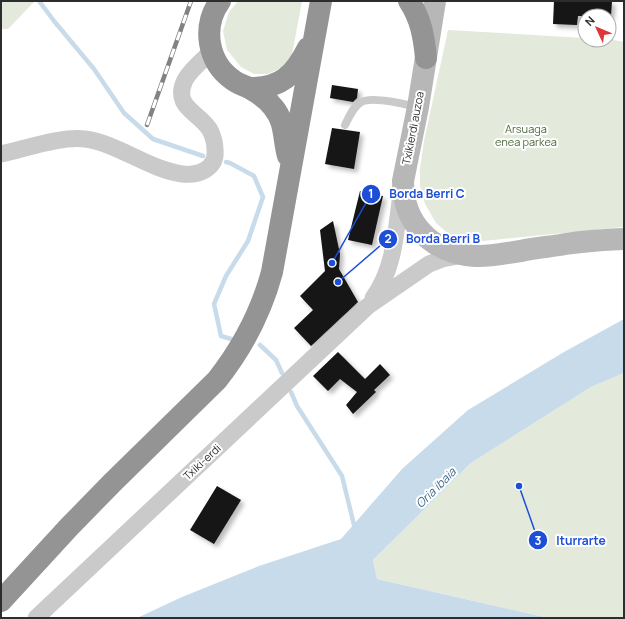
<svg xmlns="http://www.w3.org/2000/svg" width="625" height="619" viewBox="0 0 625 619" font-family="Manrope,sans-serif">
<defs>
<filter id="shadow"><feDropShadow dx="3.5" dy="3.5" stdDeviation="2" flood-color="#0004"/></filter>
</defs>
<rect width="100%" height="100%" fill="#fff"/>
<path fill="#e3eadc" d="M1,1H35L8,29H1Z
M238,1H302L292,55L281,68L268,74H254L241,67L227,50L223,31L229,12Z
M448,30L585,38V40H609V39L624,42V227L473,242L453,238L436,223L425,204L420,186V168L424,141Z
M624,373V618H549L377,579L373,560L471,463L591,387Z"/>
<path fill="#c8dbea" d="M624,319V373L591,387L471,463L373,560L377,579L549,618H137L182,597L259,566L341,539L402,469L468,410L564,352Z"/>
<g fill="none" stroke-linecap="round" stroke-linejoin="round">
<path stroke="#c8dbea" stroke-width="4.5" d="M39,1L54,21L94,69L124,113L153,139L203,156
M226,162L230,163L254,176L263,197L248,241L226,276L214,304L221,336L231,339
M260,345L276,360L282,373
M291,392L297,406L342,476L355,529"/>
</g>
<path fill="#141414" filter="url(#shadow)" d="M554,1H612L611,16H578L577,25L553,24Z
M332,85L358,89L357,98L353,102L330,98Z
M332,128L360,132L354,169L325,164Z
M360,191L383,196L372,245L348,240Z
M333,221L340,254L339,269L358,302L311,346L294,328L313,310L300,296L325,271L320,230Z
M338,352L365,379L380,364L390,375L374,390L376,392L353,414L346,405L357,392L340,379L328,391L313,376Z
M217,486L241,500L214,544L190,530Z"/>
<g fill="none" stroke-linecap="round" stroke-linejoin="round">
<path stroke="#cacaca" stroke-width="8" d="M345,125C349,117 353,107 361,102C372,96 405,104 417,107"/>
<path stroke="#cacaca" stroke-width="17" d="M1,154C25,149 61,136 85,139C117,143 148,169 182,174C198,176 217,169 215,150C215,143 213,136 210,130C199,112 172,107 185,80C191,69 203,60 212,51
M373,298C395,268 396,229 401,194
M36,618L368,306L429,264L442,259L464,255"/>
<path stroke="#b7b7b7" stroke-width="22" d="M435,1L418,107L403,181C403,224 432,253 475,256C490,257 506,253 521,251C534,248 547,247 560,245C581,241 603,240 624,239"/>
<path stroke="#949494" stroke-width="22" d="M220,1C202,26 207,62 233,80C238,84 243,85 249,88C258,93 267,99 273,107C286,122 283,139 288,156
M409,1C421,19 424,37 426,58
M249,88C281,89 295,74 308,48
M1,601L69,527L112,483L217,380C243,347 261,313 272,272L321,1"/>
<defs>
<path id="rail" d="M147,125L191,1"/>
</defs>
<use href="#rail" stroke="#828282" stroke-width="4.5"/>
<use href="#rail" stroke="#fff" stroke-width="3" stroke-dasharray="9" stroke-linecap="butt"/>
</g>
<g text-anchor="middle" stroke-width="4" stroke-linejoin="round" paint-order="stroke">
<g font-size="11" fill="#2d2d2d" stroke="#fff">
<text transform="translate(413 128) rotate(-79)" y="4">Txikierdi auzoa</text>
<text transform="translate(202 462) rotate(-43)" y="4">Txiki-erdi</text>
</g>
<g font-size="11" fill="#4e673d" stroke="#fff">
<text x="526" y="133">Arsuaga<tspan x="526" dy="13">enea parkea</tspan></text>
</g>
<g font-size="12" font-style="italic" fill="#3f6a8c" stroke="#fff">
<text transform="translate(436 488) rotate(-45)" y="4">Oria ibaia</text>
</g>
</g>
<path fill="none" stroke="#1d4ed8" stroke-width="1.5" d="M332 263L371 194M338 282L388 239M519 486L538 540"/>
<g fill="#1d4ed8" stroke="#fff" stroke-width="1.5">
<circle cx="332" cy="263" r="4"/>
<circle cx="338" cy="282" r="4"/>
<circle cx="519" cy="486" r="4"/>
<circle cx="371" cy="194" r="10"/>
<circle cx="388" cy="239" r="10"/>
<circle cx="538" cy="540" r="10"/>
</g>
<g font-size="12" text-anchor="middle" font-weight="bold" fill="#fff">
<text x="371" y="198">1</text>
<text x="388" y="243">2</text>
<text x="538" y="545">3</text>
</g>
<g font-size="12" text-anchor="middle" font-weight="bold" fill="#1d4ed8" stroke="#fff" stroke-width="4" stroke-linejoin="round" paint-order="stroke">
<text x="427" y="198">Borda Berri C</text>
<text x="443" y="243">Borda Berri B</text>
<text x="581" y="545">Iturrarte</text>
</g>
<rect width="625" height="619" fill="none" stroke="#2d2d2d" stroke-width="4"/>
<g transform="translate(597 28) rotate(314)"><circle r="19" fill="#ffffff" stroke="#ababab"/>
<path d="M0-3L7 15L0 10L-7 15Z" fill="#de3639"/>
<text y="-6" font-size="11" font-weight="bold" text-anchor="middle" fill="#2d2d2d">N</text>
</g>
</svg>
